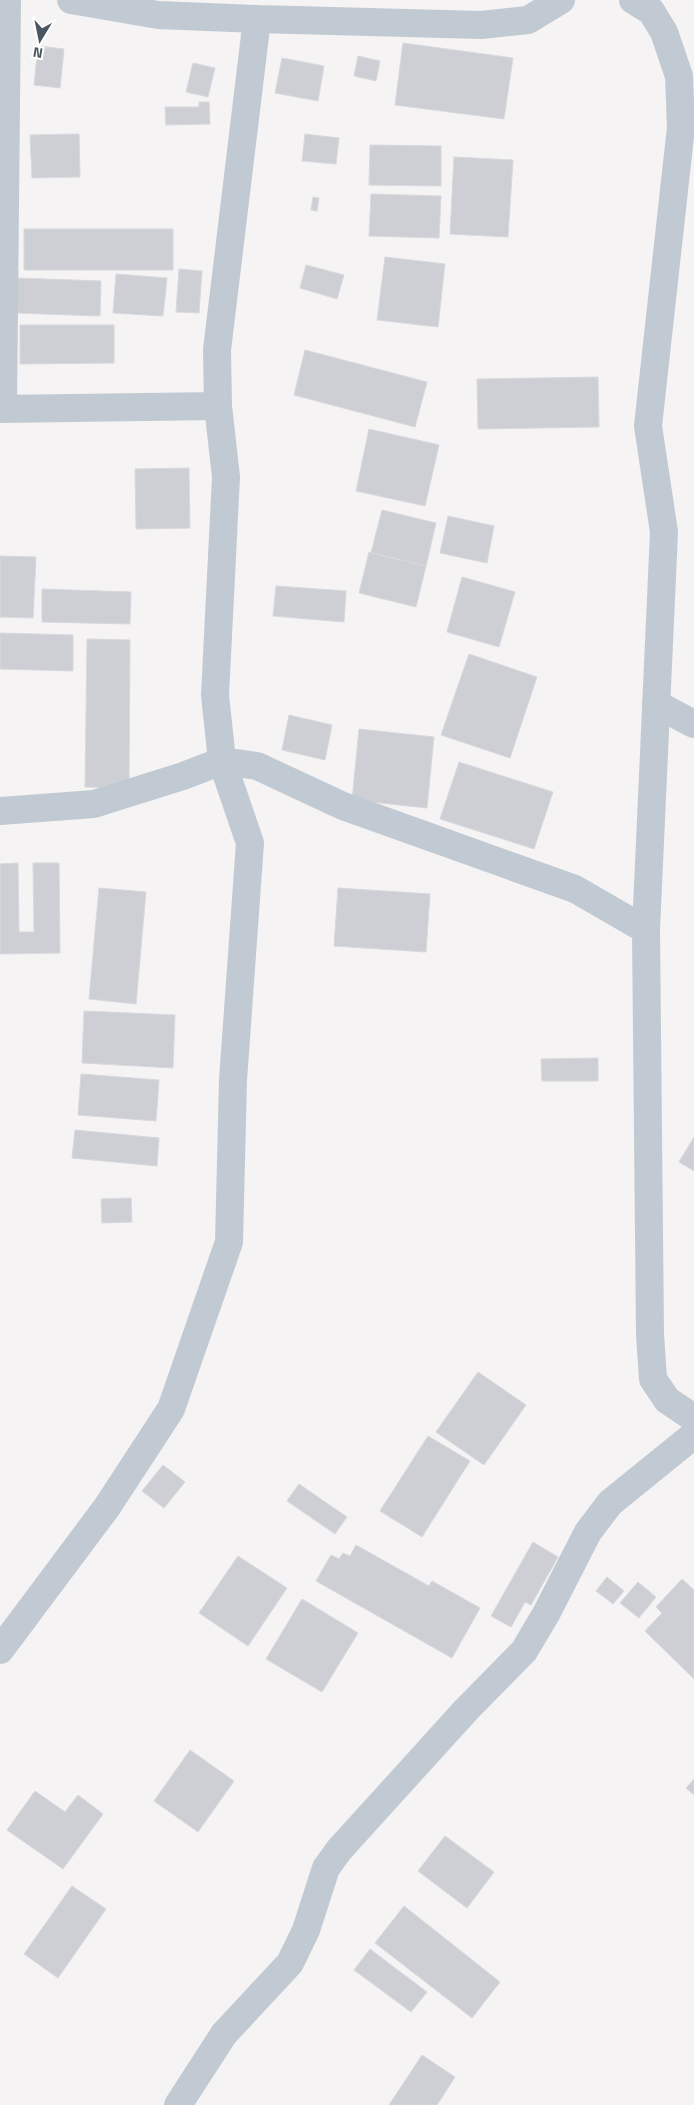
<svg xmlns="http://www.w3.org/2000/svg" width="694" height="2105" viewBox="0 0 694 2105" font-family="'Titillium Web',sans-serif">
<rect width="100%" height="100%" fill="#f5f3f3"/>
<path fill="#cdcfd5" stroke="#d7d9de" d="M403,43L513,58L504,119L395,105Z
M38,46L64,49L60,88L34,85Z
M358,56L380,61L376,81L354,76Z
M282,58L324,66L318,101L275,93Z
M193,63L215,68L208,97L186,92Z
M199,102H209L210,124L166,125L165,107H199Z
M79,134L80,177L32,178L30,135Z
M305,134L339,138L336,164L302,161Z
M370,145L441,146V186L369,185Z
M454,157L513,160L508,237L450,234Z
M371,194L441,196L439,238L369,236Z
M313,197L319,198L317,211L311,210Z
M24,229H173V270H24Z
M385,257L445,264L438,327L377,320Z
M306,265L344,275L337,299L300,288Z
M179,269L202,271L199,313L176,312Z
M116,274L167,278L163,316L113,313Z
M17,278L101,281L100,316L16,313Z
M20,325H114V363L20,364Z
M305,350L427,382L415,427L294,395Z
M598,377L599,427L478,429L477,379Z
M369,429L439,445L425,506L356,491Z
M189,468L190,528L136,529L135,469Z
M382,510L436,523L426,566L371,553Z
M448,516L494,526L487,563L440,553Z
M369,552L426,566L416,607L359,593Z
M0,556L36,557L33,618L0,617Z
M462,577L515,592L499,647L447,632Z
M276,586L346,591L344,622L273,616Z
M42,589L131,592L130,624L42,622Z
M0,633L73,635V671L0,669Z
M87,639L130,640L129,788L85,787Z
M469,654L537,677L510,758L441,735Z
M289,715L332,725L325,760L282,750Z
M359,729L434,737L427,808L352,800Z
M459,762L553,792L534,849L440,819Z
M18,863L19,932H34L33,863H59L60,953L0,954V864Z
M99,888L146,892L136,1004L89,999Z
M338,888L430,894L426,952L334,946Z
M84,1011L175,1015L173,1068L82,1063Z
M598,1058V1081H542L541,1059Z
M81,1074L159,1080L156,1121L78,1115Z
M75,1130L159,1138L157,1166L72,1158Z
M694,1137V1171L679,1162Z
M131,1198L132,1222L102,1223L101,1199Z
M478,1372L526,1405L484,1465L436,1432Z
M428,1436L470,1461L422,1537L380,1511Z
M163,1465L185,1482L164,1508L142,1491Z
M299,1484L347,1517L335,1534L287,1501Z
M533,1542L558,1557L531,1605L525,1602L511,1627L491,1616Z
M356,1545L429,1586L432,1581L480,1608L452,1658L316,1581L331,1555L339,1559L343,1553L350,1556Z
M238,1556L287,1588L248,1646L199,1613Z
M607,1577L624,1591L613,1604L596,1591Z
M682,1579L694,1590V1679L645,1631L662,1613L656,1607Z
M638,1582L656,1597L639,1618L620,1603Z
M302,1599L358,1633L322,1692L266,1659Z
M190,1750L234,1781L198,1832L154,1801Z
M694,1779V1795L686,1788Z
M35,1791L65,1812L78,1795L103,1814L63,1869L7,1830Z
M445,1836L494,1872L467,1908L418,1871Z
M72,1886L106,1909L58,1978L24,1954Z
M404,1906L500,1982L472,2018L375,1943Z
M370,1949L427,1992L411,2012L354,1970Z
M422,2055L455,2077L437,2105H389Z"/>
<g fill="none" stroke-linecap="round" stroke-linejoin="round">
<path stroke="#c1cad2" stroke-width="28" d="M71,0L158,15L257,19L481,25L528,20L561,0
M633,0L651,11L664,32L679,76L681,127L648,426L664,532L646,930L650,1334L653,1379L667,1400L694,1418
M0,409L218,406
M3,409L7,0
M656,704L694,724
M0,811L94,804L183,776L222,761L257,766L343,806L575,889L646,930
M0,1650L107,1507L171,1409L229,1242L233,1080L250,843L222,761L215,695L226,477L218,406L217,350L257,19
M178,2105L224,2034L290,1963L306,1930L326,1868L339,1850L466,1710L524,1651L546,1614L588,1532L610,1503L694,1435"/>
</g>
<g transform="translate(40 40) rotate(190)" stroke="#ffffff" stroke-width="4" paint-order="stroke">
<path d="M0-4L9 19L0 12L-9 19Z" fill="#4a5661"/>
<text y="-8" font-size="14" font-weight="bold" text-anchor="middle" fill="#4a5661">N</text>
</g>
</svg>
